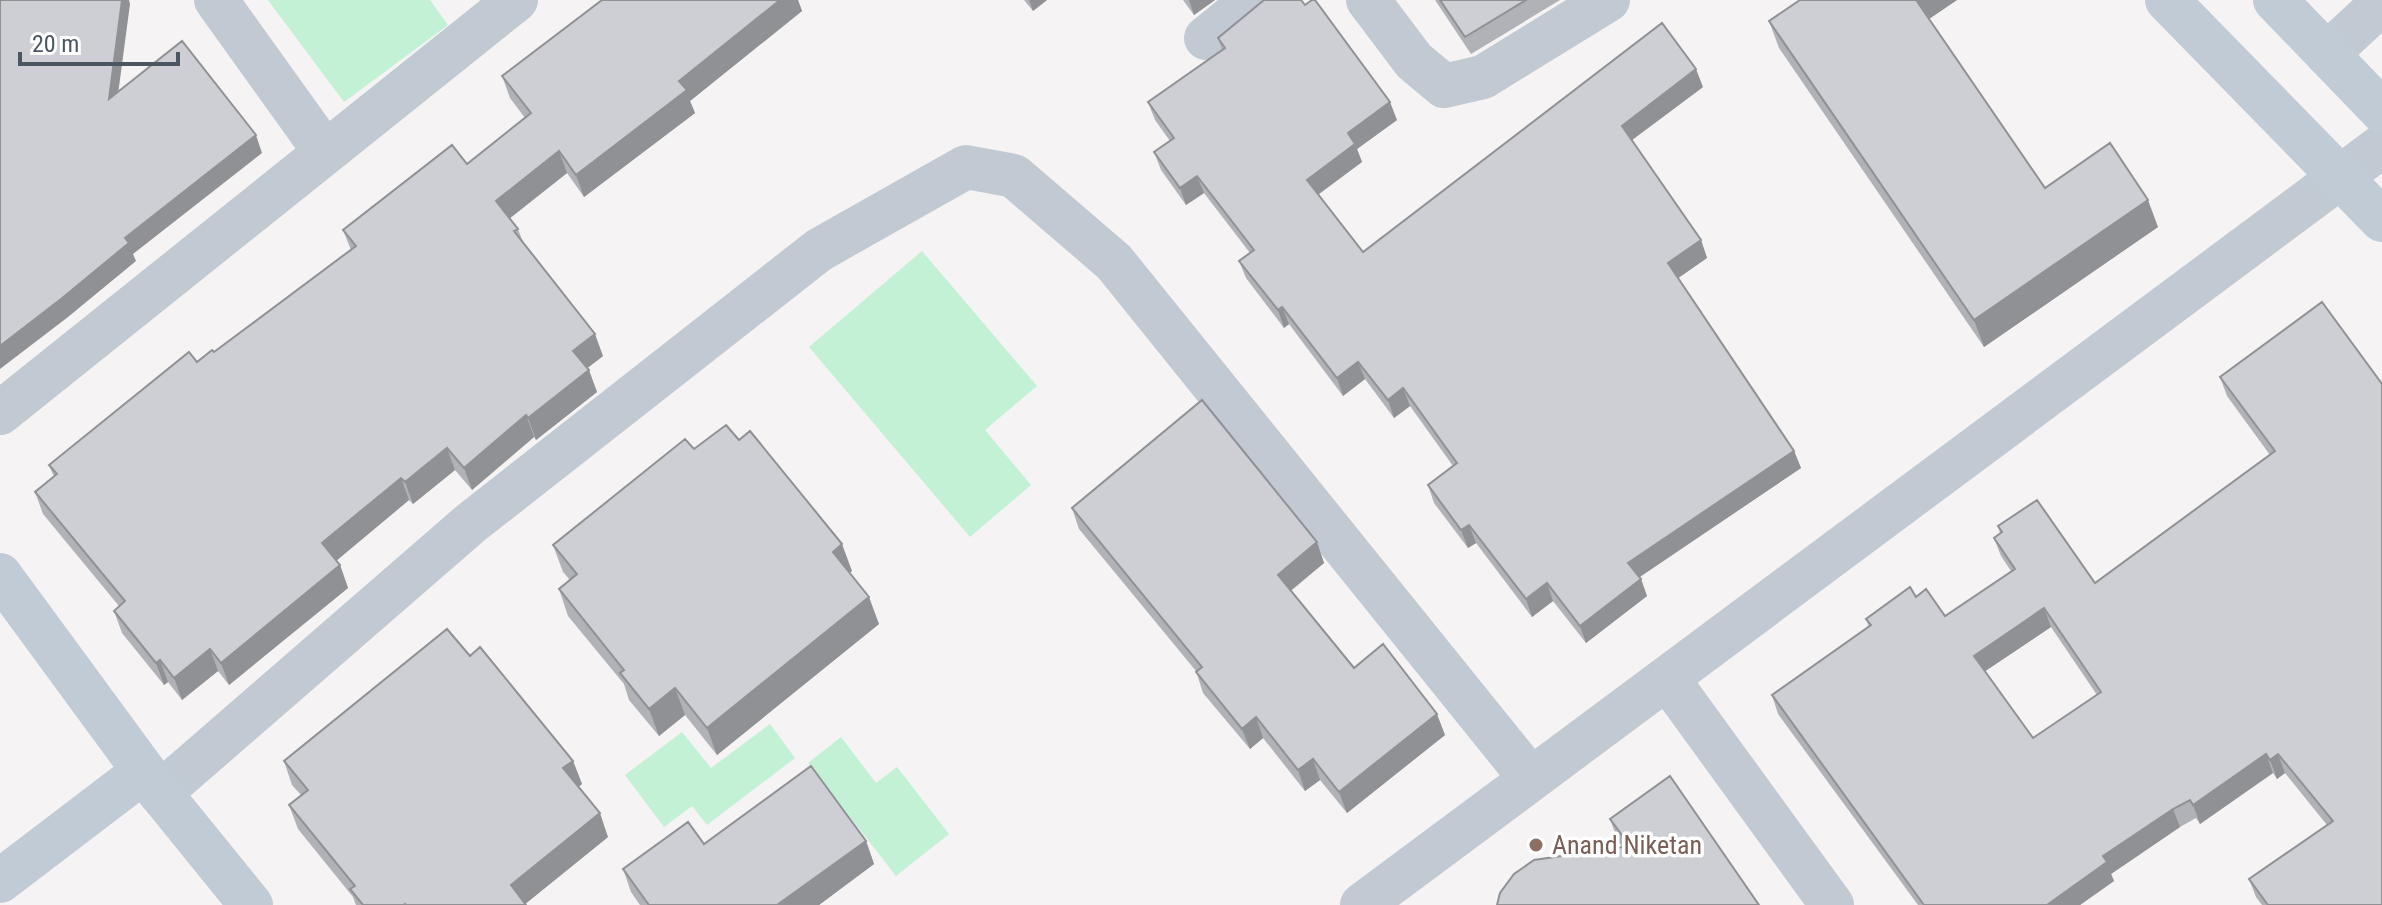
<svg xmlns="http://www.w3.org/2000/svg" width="2382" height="905" viewBox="0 0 2382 905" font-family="'Roboto Condensed',sans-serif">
<rect width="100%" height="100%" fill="#f5f3f3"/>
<path fill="#c3f1d5" d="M268,0H430L448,25L344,102Z
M922,251L1037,386L985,430L1031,485L970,537L809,347Z
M770,724L795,758L707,825L692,806L664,827L625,775L682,732L711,768Z
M841,737L876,783L897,767L949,834L896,876L808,763Z"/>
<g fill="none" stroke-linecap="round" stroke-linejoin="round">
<path stroke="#c1cad2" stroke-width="44" d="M216,0L325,152
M1368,0L1414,61L1444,86L1483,77L1608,0
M1206,38L1253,0
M2327,54L2382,3
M0,413L516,0
M1667,678L1832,905
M160,793L471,523L819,250L966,167L1014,176L1114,262L1531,779
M1362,905L2382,146"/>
<path stroke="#c1cbd6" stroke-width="44" d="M2167,0L2382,220
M2275,0L2382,111
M0,575L160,793
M0,881L143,772L251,905"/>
</g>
<path fill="#b0b2b7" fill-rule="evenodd" d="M602,0H798L802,11L690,101L695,113L584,197L567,173L510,218L518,229L523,242L603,356L587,368L597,392L536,440L534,437L472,490L455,470L413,504L409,500L336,561L340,565L348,588L229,685L218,671L182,700L168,682L164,685L122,633L114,611L119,606L43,514L35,492L54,477L49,465L197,362L214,352L351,250L343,230L467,164L525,118L510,98L502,76Z
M1024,0H1047L1033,11Z
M1183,0H1215L1194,15Z
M1435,0H1560L1471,54Z
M1800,0H1957L1929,19L2045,188L2158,227L1984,347L1779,48L1769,21Z
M1218,38L1397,120L1357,149L1362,162L1318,195L1363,252L1703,87L1632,140L1701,240L1707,258L1678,278L1794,451L1801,468L1640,577L1647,596L1586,643L1553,601L1532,617L1476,543L1468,548L1434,503L1428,485L1453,466L1410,406L1394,418L1365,379L1343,396L1289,324L1284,328L1246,278L1239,261L1250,253L1204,193L1186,205L1161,170L1154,152L1170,141L1155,120L1148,102L1222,50Z
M2322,302L2382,905H2262L2256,897L2249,879L2327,825L2285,773L2277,779L2273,773L2200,824L2196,818L2180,827L2111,874L2114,881L2080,905H1918L1778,714L1772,695L1869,627L1866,619L1916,597L1945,616L2011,571L2001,556L1994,538L2000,533L1998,526L2095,583L2270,455L2227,396L2220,377ZM2051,627L2097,695L2033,738L1985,671Z
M694,449L852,571L849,573L879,624L717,755L685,715L659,736L629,700L624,684L568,616L559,589L570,580L563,572L553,545Z
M1072,508L1317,542L1324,563L1291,591L1354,668L1445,735L1347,813L1320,780L1305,791L1263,738L1250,749L1203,693L1196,671L1079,529Z
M470,656L573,761L582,784L578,787L608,837L525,904L526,905H356L353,897L298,829L289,805L301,795L292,785L284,761Z
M1610,819L1759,905L1622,847L1618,841Z
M866,841L874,864L819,905H640L631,892L623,869L704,844Z"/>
<path fill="#909195" d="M122,0H129L130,4L115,117L109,99Z
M780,0H798L802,11L690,101L695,113L584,197L576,175L679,81Z
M1029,0H1047L1033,11Z
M1189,0H1215L1194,15Z
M1915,0H1957L1923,23Z
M1696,69L1703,87L1628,143L1622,126Z
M1390,102L1397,120L1357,149L1362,162L1313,198L1307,180L1348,133Z
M256,135L262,153L133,254L136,261L68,317L0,369V346L125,238Z
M559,151L567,173L504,223L496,201Z
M1197,176L1204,193L1186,205L1180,188Z
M2148,200L2158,227L1984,347L1974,320Z
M1701,240L1707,258L1674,281L1668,263Z
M1282,307L1289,324L1284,328L1278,310Z
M595,334L603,356L581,373L573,351Z
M1358,362L1365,379L1343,396L1337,378Z
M589,370L597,392L536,440L528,418Z
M1403,388L1410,406L1394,418L1388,400Z
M526,415L534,437L472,490L464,468Z
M447,448L455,470L413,504L405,482Z
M1794,451L1801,468L1635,580L1628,563Z
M401,478L409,500L330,566L322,543Z
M1469,525L1476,543L1468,548L1461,530Z
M1317,542L1324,563L1285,595L1278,575Z
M842,544L852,571L842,579L833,552Z
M340,565L348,588L229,685L221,663Z
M1641,579L1647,596L1586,643L1580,626Z
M1547,583L1553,601L1532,617L1526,599Z
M869,597L879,624L717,755L707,728Z
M2044,608L2051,627L1981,674L1974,656Z
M210,649L218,671L182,700L174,678Z
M160,660L168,682L164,685L156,663Z
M675,688L685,715L659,736L649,709Z
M1437,714L1445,735L1347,813L1339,792Z
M1256,717L1263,738L1250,749L1242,729Z
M2266,754L2273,773L2200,824L2193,805Z
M2278,754L2285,773L2277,779L2270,760Z
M1313,759L1320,780L1305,791L1298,770Z
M573,761L582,784L572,792L563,768Z
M2173,809L2180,827L2111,874L2114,881L2080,905H2047L2103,856Z
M600,813L608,837L524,905L511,885Z
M866,841L874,864L819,905H777Z"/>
<path fill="#cdcfd5" stroke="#909195" stroke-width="2" fill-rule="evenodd" d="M0,0H122L109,99L182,41L256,135L125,238L129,243L61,299L0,346Z
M602,0H780L679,81L687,90L576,175L559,151L496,201L518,229L514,231L595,334L573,351L589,370L528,418L526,415L464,468L447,448L405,482L401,478L322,543L340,565L221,663L210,649L174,678L160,660L156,663L114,611L125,601L35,492L57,474L49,465L189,352L197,362L212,350L214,352L356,246L343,230L452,145L467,164L531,113L502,76Z
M1264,0H1301L1305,5L1312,0H1315L1390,102L1348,133L1355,144L1307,180L1363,252L1662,23L1696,69L1622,126L1701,240L1668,263L1794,451L1628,563L1641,579L1580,626L1547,583L1526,599L1469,525L1461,530L1428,485L1457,463L1403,388L1388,400L1358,362L1337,378L1282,307L1278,310L1239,261L1254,250L1197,176L1180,188L1154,152L1174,138L1148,102L1225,48L1218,38Z
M1440,0H1526L1465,37Z
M1800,0H1916L2045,188L2110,143L2148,200L1974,320L1769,21Z
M2322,302L2382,384V905H2268L2249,879L2333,821L2278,754L2270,760L2266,754L2193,805L2190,800L2173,809L2103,856L2107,862L2047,905H1924L1772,695L1871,625L1866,619L1910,587L1916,597L1926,589L1945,616L2015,569L1994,538L2002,532L1998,526L2037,500L2095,583L2275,451L2220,377ZM2044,608L2101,692L2033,738L1974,656Z
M1202,400L1317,542L1278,575L1354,668L1383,644L1437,714L1339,792L1313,759L1298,770L1256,717L1242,729L1196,672L1202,667L1072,508Z
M726,425L739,440L750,431L842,544L833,552L869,597L707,728L675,688L649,709L620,673L624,670L559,589L577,574L553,545L685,439L694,449Z
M447,629L470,656L480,647L573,761L563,768L600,813L511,885L526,905H406L405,904L404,905H363L350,889L355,886L289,805L308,790L284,761Z
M811,766L866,841L777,905H649L623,869L688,822L704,844Z
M1670,776L1759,905H1497L1500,893L1514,874L1534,860L1630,846L1610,819Z"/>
<circle fill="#8d6e63" stroke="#fff" stroke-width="3" cx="1536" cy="845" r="8"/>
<g text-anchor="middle" stroke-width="7" stroke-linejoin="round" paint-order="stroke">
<g font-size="26" fill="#785e54" stroke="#fff" text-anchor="start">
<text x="1552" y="854">Anand Niketan</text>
</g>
</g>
<path d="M20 52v12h158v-12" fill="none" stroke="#4a5661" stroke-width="4"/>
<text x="32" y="52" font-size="24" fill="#4a5661" stroke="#ffffff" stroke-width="6" paint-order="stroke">20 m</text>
</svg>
